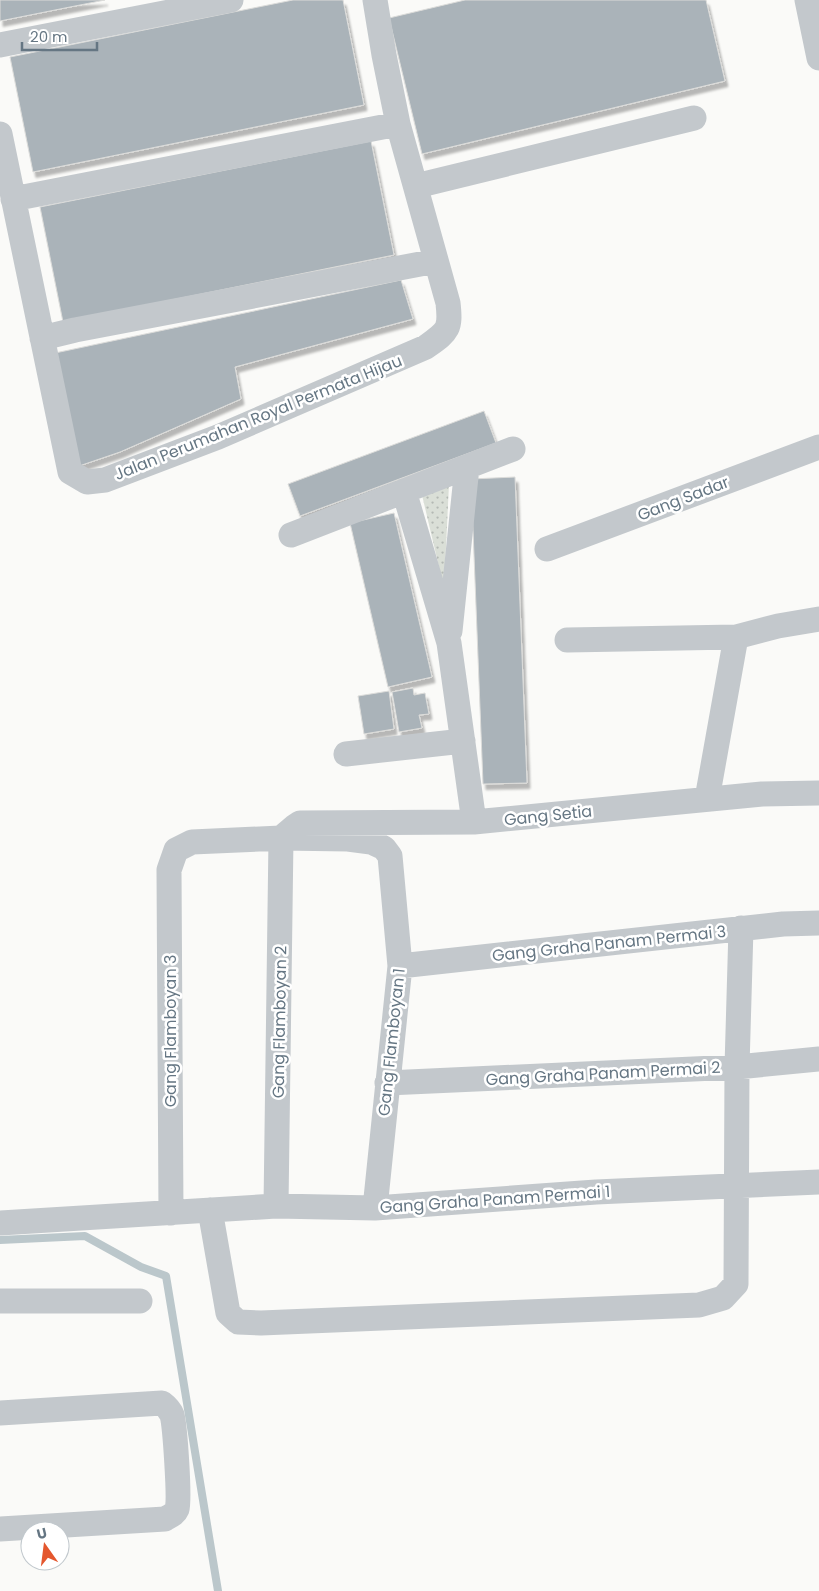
<svg xmlns="http://www.w3.org/2000/svg" width="819" height="1591" viewBox="0 0 819 1591" font-family="Poppins,sans-serif">
<defs>
<pattern id="grass-dots" width="8" height="8" patternUnits="userSpaceOnUse" patternTransform="scale(1.25)"><rect width="8" height="8" fill="#dadfd7"/><path d="M2 2h.1M6 6h.1" fill="none" stroke="#b4b9b4" stroke-width="1.8" stroke-linecap="round"/></pattern>
<filter id="shadow"><feDropShadow dx="3" dy="5.5" stdDeviation="1" flood-color="#0004"/></filter>
</defs>
<rect width="100%" height="100%" fill="#fafaf8"/>
<path fill="url(#grass-dots)" d="M449,484L444,588L422,495Z"/>
<g fill="none" stroke-linecap="round" stroke-linejoin="round">
<path stroke="#bbc7cb" stroke-width="8" d="M0,1240L85,1236L141,1267L166,1276L218,1591"/>
</g>
<path fill="#aab3b9" stroke="#dcdcda" filter="url(#shadow)" d="M0,0H105L0,21Z
M293,0H343L364,105L33,172L10,57Z
M465,0H706L725,81L422,154L389,18Z
M371,141L394,255L63,322L40,207Z
M401,280L413,319L235,367L241,399L120,452L79,466L55,353Z
M484,411L496,443L300,516L288,484Z
M515,477L527,783L483,784L471,479Z
M394,513L432,677L388,687L350,523Z
M413,688L414,695L425,693L429,714L419,715L422,728L399,732L392,692Z
M389,691L394,729L364,734L358,696Z"/>
<g fill="none" stroke-linecap="round" stroke-linejoin="round">
<path stroke="#c3c8cc" stroke-width="25" d="M807,0L819,58
M0,45L231,0
M0,134L70,472L87,482L105,480L218,437L426,347C448,331 451,330 448,303L398,124L384,55L375,0
M416,186L694,118
M13,199L398,124
M42,338L75,330L436,261
M404,491L449,643L474,822
M291,535L513,449
M547,549L819,447
M450,631L467,467
M567,640L736,637L778,626L819,619
M346,754L463,741
M707,799L736,637
M400,966L783,924L819,923
M387,1083L737,1067L819,1059
M276,1206L281,838L294,827L300,823L474,822L762,794L819,793
M210,1210L228,1313L238,1322L261,1323L699,1305L723,1298L736,1284L737,1067L741,928
M171,1213L169,870L176,850L192,842L281,838L348,839L371,842L384,848L390,856L400,966L375,1208
M0,1223L276,1206L375,1208L596,1192L819,1182
M0,1301H140
M0,1413L162,1403C166,1406 170,1410 172,1415C175,1426 180,1499 177,1509C175,1514 170,1516 165,1519L0,1529"/>
</g>
<g text-anchor="middle" stroke-width="5" stroke-linejoin="round" paint-order="stroke">
<g font-size="16" fill="#657683" stroke="#fff">
<text transform="translate(258 417) rotate(-22)" y="6">Jalan Perumahan Royal Permata Hijau</text>
<text transform="translate(683 498) rotate(-21)" y="6">Gang Sadar</text>
<text transform="translate(548 815) rotate(-6)" y="6">Gang Setia</text>
<text transform="translate(609 943) rotate(-6)" y="6">Gang Graha Panam Permai 3</text>
<text transform="translate(279 1022) rotate(-89)" y="6">Gang Flamboyan 2</text>
<text transform="translate(170 1031) rotate(-90)" y="6">Gang Flamboyan 3</text>
<text transform="translate(391 1042) rotate(-84)" y="6">Gang Flamboyan 1</text>
<text transform="translate(603 1073) rotate(-3)" y="6">Gang Graha Panam Permai 2</text>
<text transform="translate(495 1199) rotate(-4)" y="6">Gang Graha Panam Permai 1</text>
</g>
</g>
<g transform="translate(45 1546) rotate(346)"><circle r="24" fill="#ffffff" stroke="#c1c8cd"/>
<path d="M0-4L9 19L0 12L-9 19Z" fill="#e4572e"/>
<text y="-8" font-size="14" font-weight="bold" text-anchor="middle" fill="#657683">U</text>
</g>
<path d="M22 42v8h75v-8" fill="none" stroke="#657683" stroke-width="2.5"/>
<text x="30" y="42" font-size="15" fill="#657683" stroke="#ffffff" stroke-width="4" paint-order="stroke">20 m</text>
</svg>
